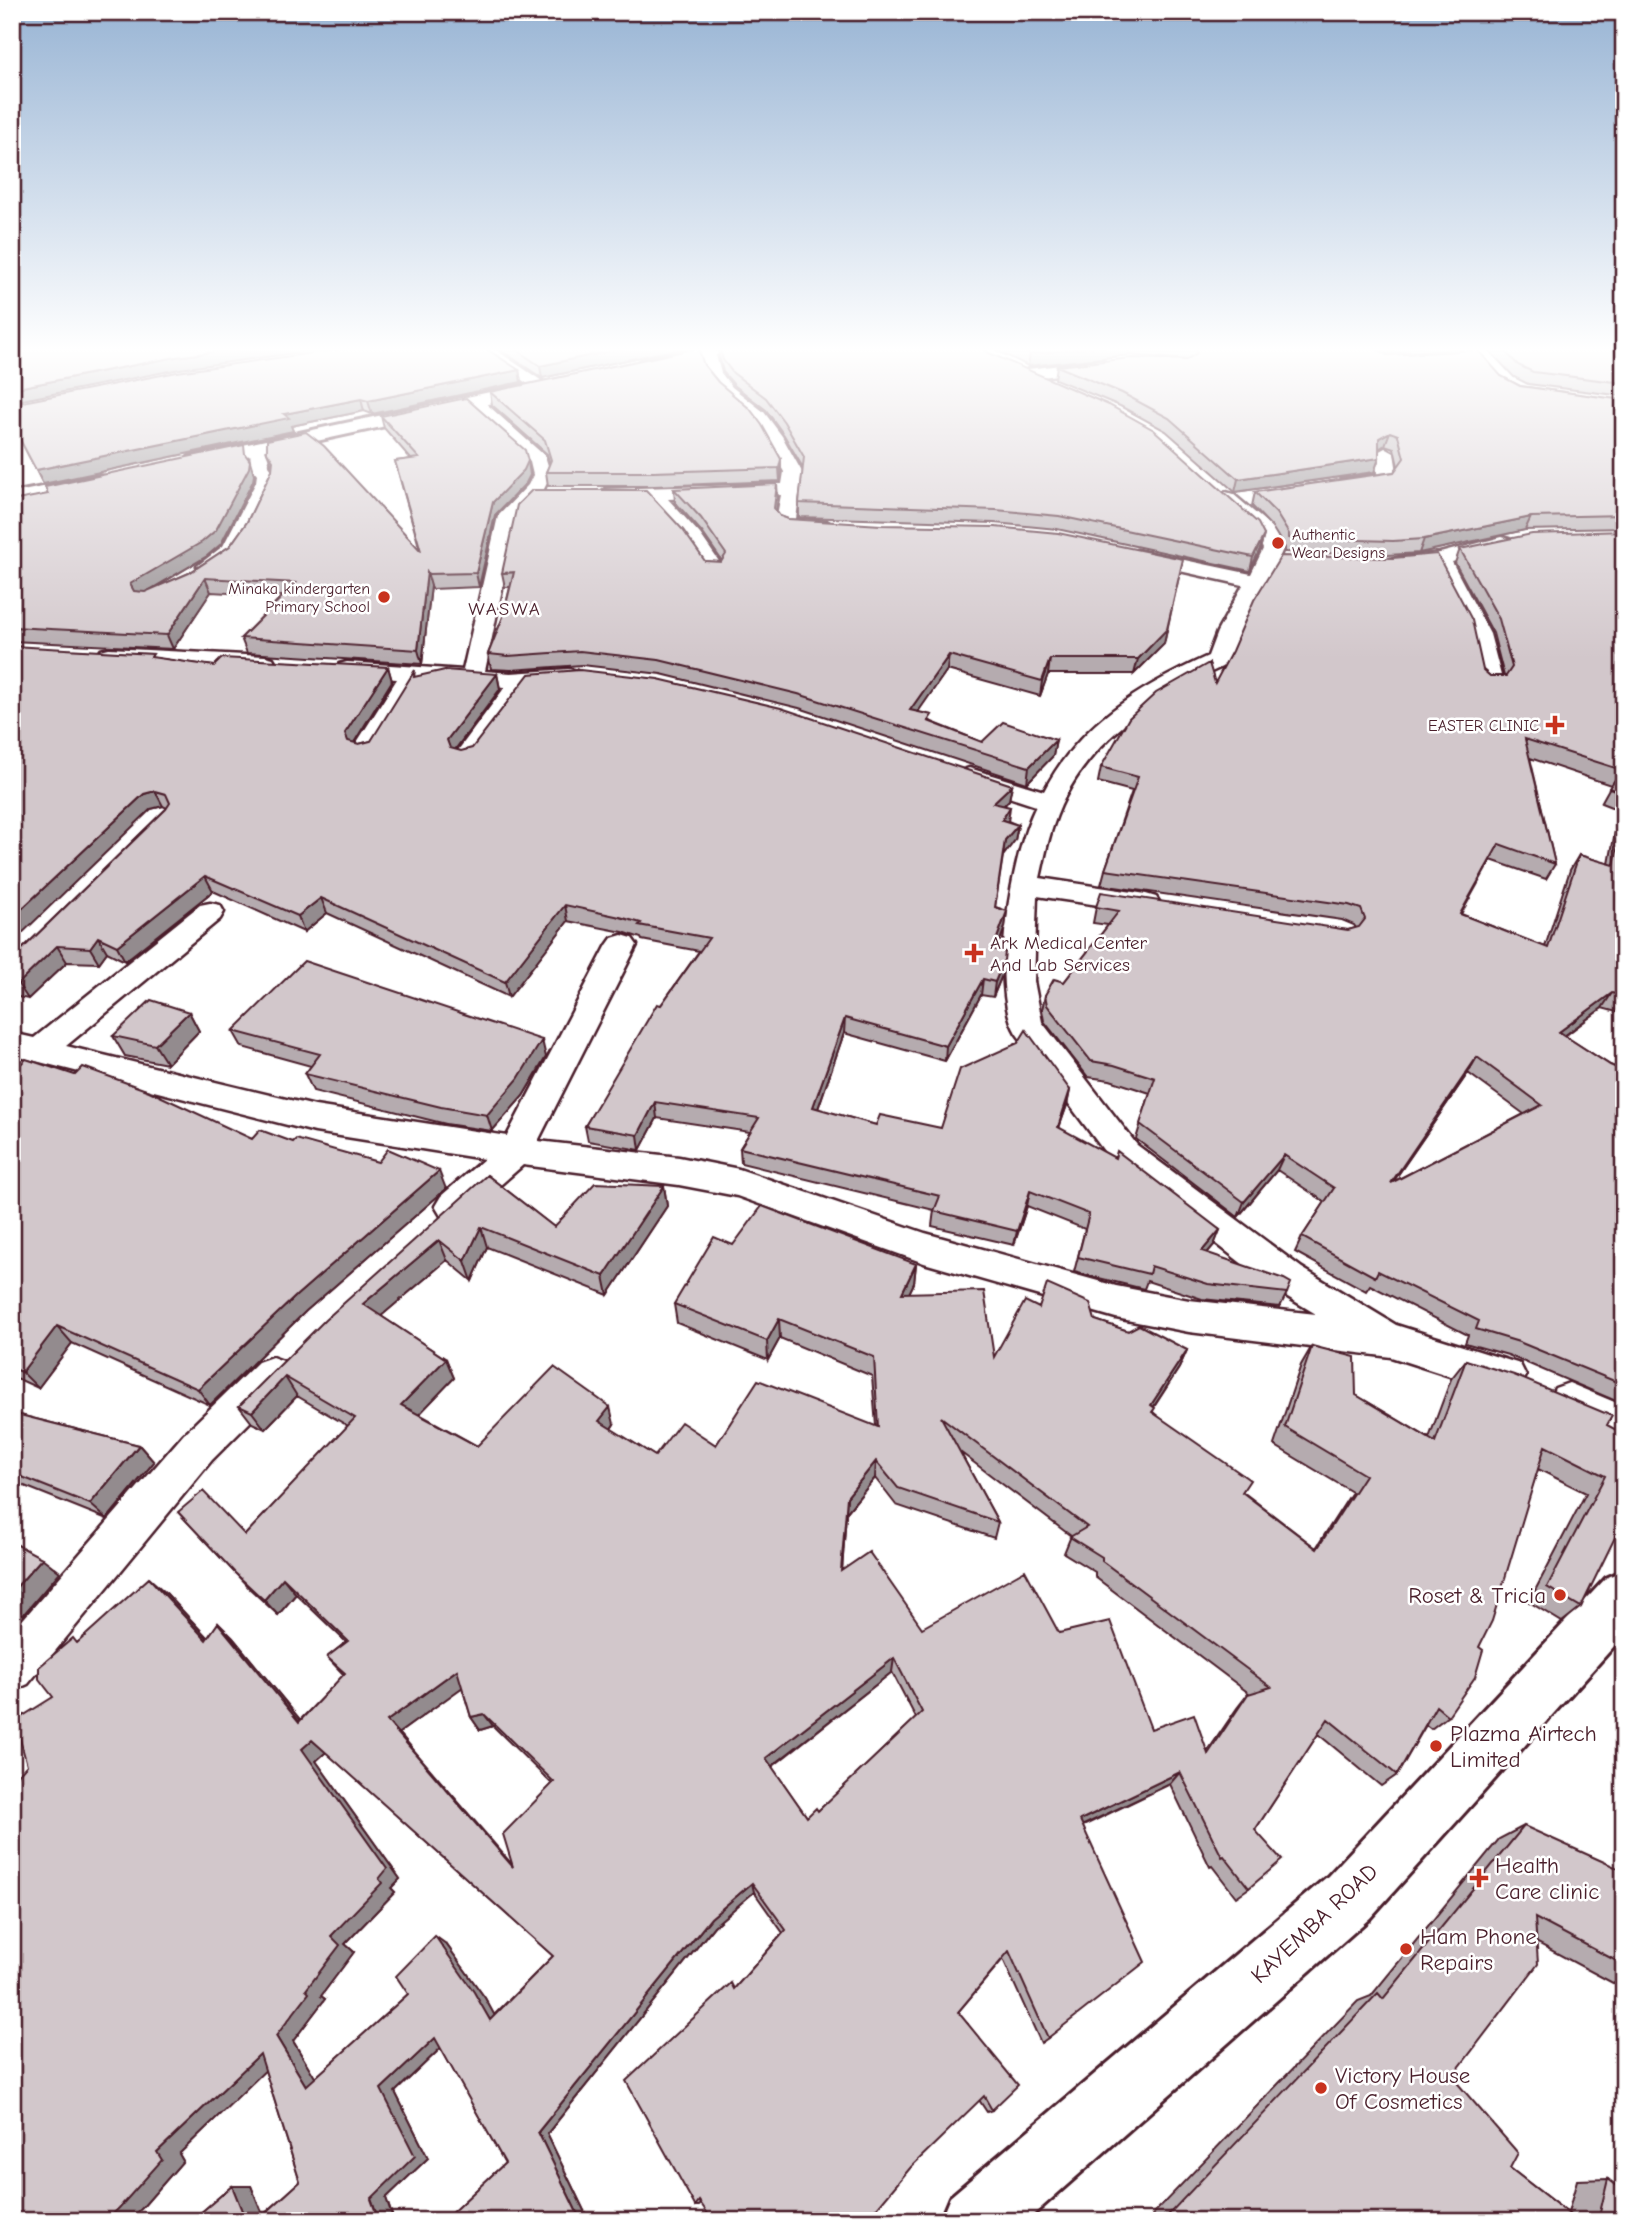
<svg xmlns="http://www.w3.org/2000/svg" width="1636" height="2233" viewBox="0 0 1636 2233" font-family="'Comic Neue',sans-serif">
<rect width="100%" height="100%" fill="#fff"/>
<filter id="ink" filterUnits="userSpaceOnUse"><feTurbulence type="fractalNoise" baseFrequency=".0143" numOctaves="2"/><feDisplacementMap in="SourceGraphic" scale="14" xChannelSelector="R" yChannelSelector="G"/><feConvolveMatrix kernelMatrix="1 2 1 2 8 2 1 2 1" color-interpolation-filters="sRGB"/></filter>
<g filter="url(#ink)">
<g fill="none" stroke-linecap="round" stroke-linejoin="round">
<defs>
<path id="minor" d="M471,346H490L551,387L549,390H537Z
M707,347L715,352L721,373L732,387L764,412L782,436L802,472L796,519L826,521L836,527L826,533L782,528L776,520L781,495L668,499L700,534L725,570L722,574H708L686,542L648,499L605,501L596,495L605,489L782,484L784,472L765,437L752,420L720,393L707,377L699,352Z
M1102,360L1110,365L1108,368L1028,379L1020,374L1028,369Z
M475,398L481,399L545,456L551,475L543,491L517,517L485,671L511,673L569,669L577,671L580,676L577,681L530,686L474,762L465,764L456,762L453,757L505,687L419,681L373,755L364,757L355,755L352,750L397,679L347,676L339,674L336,669L339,664L347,662L463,670L498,516L528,485L533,475L530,462L469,407L467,403L469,399Z
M259,443L268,448L269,466L275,474L274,482C262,508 236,579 200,570L197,566L223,546L256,482L257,474L251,466L250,448Z
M1385,448L1394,453L1397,472L1389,483L1347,490L1340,488L1338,484L1340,480L1377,474L1376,453Z
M1226,492L1233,494L1273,528L1283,549L1268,582L1255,597L1226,665C1152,699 1080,743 1053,826C1047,843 1044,861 1040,878L1146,894L1156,897L1160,903L1156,909L1146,912L1037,896L1034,981L1042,1022L1137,1145L1302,1268L1396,1325L1520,1364L1526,1376L1520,1388L1506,1394L1391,1357L1189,1332L1116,1318L924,1263L737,1196L679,1185L523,1165L465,1216L453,1220L441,1216L435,1206L441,1196L484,1159L315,1132L12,1055V1033L34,1038L200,905L210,903L220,905L224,912L220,919L66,1046L315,1106L507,1136L607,945L612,938L622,935L632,938L637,945L538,1141L679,1157L739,1169L925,1233L1116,1286L1189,1300L1316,1314L1276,1290L1113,1163L1016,1033C988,986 1012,853 1036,806L960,781L956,776L960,771L969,768L1044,791C1080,722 1140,687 1208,656L1217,632L1243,585L1130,560L1127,556L1130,552L1137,550L1251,574L1263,549L1257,535L1217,498Z
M1502,537L1509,539L1512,543L1509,547L1452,562L1490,634L1503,683L1499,688H1483L1479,683L1468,634L1433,566L1394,570L1387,568L1384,564L1387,560L1394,558L1440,553Z
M109,648L265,656L273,658L276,663L273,668L265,670L101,660L98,655L101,650Z
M272,1357L286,1362L292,1374L286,1386L212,1460L28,1684L12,1691V1632L184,1434L258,1362Z
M1569,1383L1624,1406V1444L1555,1414L1549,1401L1555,1388Z"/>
<path id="tertiary" d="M707,346H740L737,350L647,370L638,365L641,361Z
M541,381L550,387L548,391L196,467L189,465L186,461L189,457L196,455Z
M99,476L107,477L110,482L107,487L12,506V493Z
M1624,1570V1635L1370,1918L1026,2221H940L950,2197L1328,1876L1606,1578Z"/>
</defs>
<use href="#minor" stroke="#4a1f2b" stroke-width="5"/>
<use href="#tertiary" stroke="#4a1f2b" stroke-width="6"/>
<use href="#minor" fill="#fff" fill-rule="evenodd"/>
<use href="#tertiary" fill="#fff" fill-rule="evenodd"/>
</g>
<path fill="#b5abaf" stroke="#4a1f2b" stroke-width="2" fill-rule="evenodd" d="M495,346H692L542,378Z
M718,346L1264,535L1260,549L1250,571L1057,529L994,523L799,517V503L803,468L784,435L766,410L734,385L723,372L719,356Z
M988,346H1463L1462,349L1383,353L1387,355L1501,376L1520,386L1624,400V528L1525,530L1419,553L1388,555L1285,552V548L1272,527L1252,506L1255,492L1394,472L1398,466L1394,448L1385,445L1379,449V458L1374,472L1235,492L1166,431L1120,406L1055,379L1057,366L1187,360L1129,355L1028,366Z
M1485,346H1624V396L1528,384L1514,377Z
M704,365L781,459V472L780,481L654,486H548L546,472L550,464L547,454L492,405L490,392Z
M519,370L521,382L372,414L364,411L291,426L293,431L43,484L20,439L12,428V404Z
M381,416L528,461L530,475L526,483L495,515L479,587L432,589L431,586L422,664L247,653L241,638L282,596L211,592L173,649L12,641V501L248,459L254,475L253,481L221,544L207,556L151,590L189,573L230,546L247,522L272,470L273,467L267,452L420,550L395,461L411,459L384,428Z
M674,489L778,498L776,511L780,516L788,519L1183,559L1164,644L1134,674H1048L1040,696L947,670L918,711L932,722L982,742L1056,740L1053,756L1027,783L799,708L661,674L582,665L511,670L491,669L488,654L503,617L510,587H505L502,573L705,561L721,562L722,561L702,532L675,502Z
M1624,531V1014L1602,1008L1565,1036L1610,1065L1624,1071V1393L1616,1401L1508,1355L1465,1343L1468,1335L1370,1285L1366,1291L1295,1252L1302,1237L1325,1202L1277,1170L1238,1217L1136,1139L1150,1093L1110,1080L1088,1077L1044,1021L1042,1010L1045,995L1064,982L1108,925L1093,923L1096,907L1348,930L1356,928L1354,925L1342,920L1101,885L1105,870L1132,791L1098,782L1101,767L1215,683L1483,670L1490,676H1504L1493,633L1455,563L1460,549ZM1530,758L1611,785L1601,803L1619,810L1609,864L1579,855L1570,870L1545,947L1461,914L1491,860L1546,879L1555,864ZM1468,1073L1524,1114L1393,1182Z
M155,658L214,666L388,667L392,681L353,743L359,744L371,741L417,677L497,674L500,689L455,750L461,751L1012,785L1009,800L1004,806L1008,821L1018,825L1015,840L1003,856L995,907L1007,911L1005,927L996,950L1004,960L1002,975L993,997L981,995L945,1061L844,1033L818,1109L876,1125L941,1128L1070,1090L1067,1105L1059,1128L1220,1230L1214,1245L1207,1253L1287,1293L1280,1307L1202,1299L1147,1281L1144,1289L1074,1272L1085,1229L1027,1206L1014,1245L932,1226L934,1210L741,1163L740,1148L750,1132L657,1118L640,1150L588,1141L585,1126L661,1005L699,951L642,940L641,938L623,932L568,921L509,997L327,913L304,932L213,891L125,961L107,952L99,963L67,962L28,999L12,996V959L167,808L163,806L151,809Z
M189,1012L199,1031L167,1064L125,1056L113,1036Z
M233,1031L546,1057L523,1096L492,1131L446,1124L313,1091L305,1074L311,1066L242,1047Z
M12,1072L252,1139L293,1142L446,1189L306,1311L210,1405L72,1343L38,1388L12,1376Z
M487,1175L554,1227L664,1186L667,1206L608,1295L487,1247L472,1281L447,1260L381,1316L446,1359L454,1378L419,1414L477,1446L614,1424L611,1429L655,1456L716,1445L876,1426L872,1376L780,1338L768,1360L677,1323L674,1304L733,1245L916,1264L914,1283L909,1293L994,1357L1039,1308L1095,1320L1187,1350L1179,1368L1154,1407L1153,1412L1243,1492L1316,1548L1352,1492L1274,1445L1301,1365L1312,1346L1356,1395L1429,1438L1451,1379L1466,1360L1624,1434L1581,1607L1562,1622L1529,1602L1586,1493L1538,1469L1479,1647L1448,1716L1431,1729L1426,1725L1397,1775L1381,1786L1318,1734L1255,1830L1249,1888L1236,1897L1212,1866L1210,1867L1170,1784L1083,1826L1048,2038L1041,2043L1003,1959L958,2012L992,2110L987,2112L979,2100L701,2204L699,2206H695L734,1989L783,1933L754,1892L714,1926L547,2134L589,2221H443L505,2163L441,2048L395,2092L428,2158L386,2198L394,2221H191L232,2186H251L263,2215L300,2182L265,2070L179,2154L183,2161L142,2208L27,1765L53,1697L78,1642L166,1593L208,1638L218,1623L233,1638L300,1720L344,1675L327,1657L346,1642L296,1594L278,1615L250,1589L178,1512L245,1535L348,1426L297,1396L265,1429L252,1423L239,1406ZM960,1452L1071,1536L1064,1553L1095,1572V1577L1250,1694H1248L1237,1708L1207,1752L1151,1729L1059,1633L922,1628L842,1570L846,1513L875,1478L896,1505L994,1538L998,1522ZM892,1672L916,1718L818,1811L807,1817L772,1767ZM462,1687L471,1717L480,1730L493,1726L552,1784L512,1866L399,1733ZM326,1752L553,1956L494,2015L485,1998L446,1944L408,1994L315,2078L293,2041L325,1999L321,1996L354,1952L345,1944L395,1892L391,1888L400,1879L316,1761Z
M12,1413L139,1445L154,1462L107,1519L12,1481Z
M1524,1826L1624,1895V1989L1536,1942L1452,2077L1510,2168L1568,2213L1577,2180L1608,2179L1624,2221H1158L1153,2214L1358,2001L1371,1996L1499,1839Z"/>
<path fill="#938b8e" stroke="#4a1f2b" stroke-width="2" d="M256,346H345L180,369L12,402V389L176,357Z
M634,346H692L542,378L540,366Z
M1105,346H1131L1129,355L1028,366L1030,354Z
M1379,346H1385L1383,352L1376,349Z
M519,370L521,382L372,414L368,401Z
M361,399L364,411L291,426L293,431L43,484L36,470L284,414Z
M1390,432L1385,445L1375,451L1379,438Z
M1379,458L1374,472L1235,492L1238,479Z
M781,459V472L780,481L779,468Z
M250,461L254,475L253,481L221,544L207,556L136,598L130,584Z
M528,461L530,475L526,483L495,515L479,587L476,573L493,502Z
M777,484L778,498L774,522V508Z
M1531,517L1525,530L1419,553L1424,539Z
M1264,535L1260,549L1250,571L1253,557Z
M427,572L431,586L422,664L418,650Z
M205,578L211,592L173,649L167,635Z
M1167,629L1164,644L1134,674L1138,659Z
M949,655L947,670L909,725L910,710Z
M1050,659L1048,674L1040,696L1042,681Z
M388,667L392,681L350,749L345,733Z
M497,674L500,689L451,755L447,740Z
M1056,740L1053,756L1027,783L1029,767Z
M1012,785L1009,800L991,818L993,803Z
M155,791L163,806L151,809L12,943V918L144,794Z
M1010,807L1008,822L1002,820Z
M1018,825L1015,840L1003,856L1005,840Z
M205,876L213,891L125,961L117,946Z
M321,898L327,913L304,932L298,916Z
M565,905L568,921L509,997L505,982Z
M1007,911L1005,927L991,965L993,949Z
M98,937L107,952L99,963L90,948Z
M57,946L67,962L28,999L18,984Z
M1004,960L1002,975L993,997L995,982Z
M983,979L981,995L945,1061L946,1046Z
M1612,993L1602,1008L1549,1047L1559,1032Z
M189,1012L199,1031L167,1064L155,1045Z
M845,1018L844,1033L813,1123V1107Z
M542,1040L546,1057L523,1096L492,1131L487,1115Z
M1477,1057L1468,1073L1382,1198L1391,1183Z
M1070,1090L1067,1105L1054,1142L1058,1127Z
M655,1102L657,1118L640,1150L638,1135Z
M1284,1155L1277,1170L1238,1217L1244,1202Z
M439,1171L446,1189L306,1311L210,1405L198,1389L297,1295Z
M664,1186L667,1206L608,1295L604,1276Z
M1030,1191L1027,1206L1014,1245L1017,1231Z
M481,1227L487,1247L472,1281L465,1261Z
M1220,1230L1214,1245L1196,1266L1202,1251Z
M439,1240L447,1260L373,1323L363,1304Z
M916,1264L914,1283L900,1312L902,1293Z
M779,1319L780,1338L768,1360L767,1341Z
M57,1326L72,1343L38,1388L22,1372Z
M1187,1350L1179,1368L1143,1423L1151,1405Z
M446,1359L454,1378L411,1423L401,1405Z
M285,1377L297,1396L265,1429L252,1412Z
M610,1407L614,1424L604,1439L599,1421Z
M139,1445L154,1462L107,1519L90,1504Z
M876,1461L875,1478L846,1513L841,1586L847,1497Z
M42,1558L60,1572L23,1615L12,1607V1592Z
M149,1578L166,1593L222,1654L206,1640Z
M283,1578L296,1594L278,1615L264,1600Z
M218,1623L233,1638L312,1734L299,1722Z
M894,1658L892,1672L767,1770L766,1758Z
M457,1670L467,1684L399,1733L522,1876L387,1721Z
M484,1714L493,1726L480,1730L471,1717Z
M312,1740L326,1752L316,1761L400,1879L391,1888L395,1892L345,1944L354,1952L321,1996L325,1999L293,2041L322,2089L306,2086L276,2036L306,1990L331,1936L379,1879L302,1749Z
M1180,1772L1170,1784L1073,1830L1080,1820Z
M752,1883L754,1892L714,1926L547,2134L589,2221H581L538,2132L711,1918Z
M435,1936L446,1944L485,1998L500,2025L490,2020Z
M435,2038L447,2042L395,2092L428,2158L386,2198L394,2221H379L371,2199L381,2089Z
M260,2054L278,2058L179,2154L183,2161L142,2208L129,2221H106L157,2152Z
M232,2186H251L265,2221H246Z"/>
<path fill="#d2c7cb" stroke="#4a1f2b" stroke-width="2" fill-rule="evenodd" d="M12,346H256L176,357L12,389Z
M363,346H482L519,370L368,401L361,399L284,414L289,418L36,470L12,424V404L177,372Z
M511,346H634L540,366Z
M719,346H979L989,353L1109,405L1154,430L1258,523L1264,535L1253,557L1059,516L996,510L799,503L804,457L784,422L766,398L733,373L723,360Z
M1014,346H1105L1030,354Z
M1166,346H1379L1376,349L1387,355L1478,350L1501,376L1520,386L1624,400V515L1531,517L1424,539L1393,541L1289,538V534L1276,513L1255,492L1394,472L1404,458L1398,435L1390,432L1379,438V458L1238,479L1169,418L1122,393L1057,366L1131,358L1186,360L1197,353L1195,348Z
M1500,346H1624V383L1533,372L1518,365Z
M698,348L704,365L718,382L750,409L762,425L781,459L779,468L653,472H546L551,460L545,440L490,392Z
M466,398L525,450L528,461L524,470L493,502L476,573L428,574L427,572L418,650L241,638L296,583L205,578L167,635L12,627V501L48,494L45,487L244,445L245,454L250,461L249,468L216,530L202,542L130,584L134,591L145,592L189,573L230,546L247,522L272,470L273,461L267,452V440L306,432L324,446L421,551L395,461L419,458L381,416Z
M777,484L774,508L780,516L788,519L881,525L995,527L1058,533L1183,559L1167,629L1138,659H1050L1042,681L949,655L910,710L932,715L928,721L982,742L1003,722L1056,740L1029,767L798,694L659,660L580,651L508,656L488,654L503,617L514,572L502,573L517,505L532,490H646L683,530L705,561L721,562L726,554L701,518L674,489Z
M1624,531V793L1609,788L1622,770L1525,739L1555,864L1499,844L1460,914L1548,948L1579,855L1614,865L1624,818V996L1612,993L1559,1032L1610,1065L1624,1071V1385L1519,1342L1476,1329L1479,1321L1378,1271L1375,1277L1302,1237L1334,1188L1284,1155L1244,1202L1140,1124L1155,1078L1114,1065L1091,1061L1047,1005L1045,995L1054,979L1064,982L1119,911L1096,907L1101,892L1348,930L1359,927L1365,919L1361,909L1349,905L1105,870L1138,777L1101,767L1129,718L1156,693L1209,663L1215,683L1232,651L1254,600L1281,556L1393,558L1437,554L1472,620L1483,670L1490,676H1506L1512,667L1499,619L1460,549L1532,534ZM1477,1057L1542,1105L1391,1183Z
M12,646L153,654L151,657L214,666L222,658L388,667L345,733L348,741L359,744L371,741L415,670L414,677L445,670L497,674L447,740L450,748L461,751L472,748L529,674L580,670L658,679L781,708L1012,785L993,803L1010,807L1002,820L1018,825L1005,840L995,907L1007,911L993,949L1005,952L1004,960L995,982L983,979L946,1046L845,1018L813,1107L876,1125L880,1115L941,1128L960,1069L1018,1043L1026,1030L1070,1090L1058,1127L1115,1158L1117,1151L1220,1230L1202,1251L1284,1279L1291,1283L1287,1293L1208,1284L1151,1266L1149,1274L1078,1257L1089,1214L1030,1191L1017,1231L934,1211L940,1196L740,1148L759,1118L655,1102L638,1135L585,1126L657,1004L661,1005L709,938L639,925L641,923L620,917L565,905L505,982L321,898L298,916L205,876L117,946L98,937L90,948L57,946L18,984L12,983V959L166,809L170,803L166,794L155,791L144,794L12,918Z
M304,961L542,1040L518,1079L487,1115L441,1107L305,1074L320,1054L233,1031Z
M151,1000L189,1012L155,1045L113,1036Z
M26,1059L75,1075L83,1067L149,1091L252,1139L260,1130L293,1142L296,1139L378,1162L388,1149L439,1171L297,1295L198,1389L57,1326L22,1372L12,1368V1072Z
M487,1175L554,1227L595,1183L664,1186L604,1276L481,1227L465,1261L439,1240L363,1304L446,1359L401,1405L477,1446L554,1367L610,1407L599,1421L655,1456L681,1422L716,1445L758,1380L878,1427L874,1357L779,1319L767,1341L674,1304L714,1237L733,1245L762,1206L916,1264L902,1293L984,1291L994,1357L1025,1301L1039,1308L1047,1284L1090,1303L1095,1320L1128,1331L1139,1325L1187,1350L1151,1405L1155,1408L1152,1412L1250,1480L1242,1492L1317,1549L1365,1475L1285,1427L1312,1346L1355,1357L1356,1395L1435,1442L1466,1360L1514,1375L1612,1416L1607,1425L1624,1434V1519L1581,1607L1547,1587L1605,1476L1545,1446L1492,1621L1479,1647L1483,1650L1475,1677L1448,1716L1436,1706L1397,1775L1328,1719L1255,1830L1282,1860L1249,1888L1224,1856L1222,1857L1180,1772L1080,1820L1145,1962L1048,2038L1009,1951L958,2012L1018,2085L992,2110L984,2096L911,2167L866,2221H713L699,2201L695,2206L626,2081L731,1983L734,1989L786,1930L752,1883L711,1918L538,2132L581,2221H443L505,2163L435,2038L381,2089L415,2156L371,2199L379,2221H257L300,2182L260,2054L157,2152L162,2160L119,2208L106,2221H13L12,1781L27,1765L15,1721L53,1697L39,1679V1667L73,1638L77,1643L149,1578L206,1640L218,1623L299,1722L345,1673L327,1657L348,1641L283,1578L264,1600L235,1573L178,1512L203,1491L245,1535L355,1418L285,1377L252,1412L239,1406L325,1320ZM941,1417L1087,1527L1070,1537L1102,1557V1561L1271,1687L1248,1694L1208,1754L1194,1714L1151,1729L1110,1621L1059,1633L1025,1570L922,1628L869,1552L841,1571L847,1497L876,1461L898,1488L998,1522ZM894,1658L922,1712L818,1811L816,1808L807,1817L766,1758ZM457,1670L471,1717L484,1714L554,1782L503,1834L513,1867L387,1721ZM312,1740L553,1956L490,2020L474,1992L435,1936L396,1976L408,1994L306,2086L276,2036L309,1993L306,1990L340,1945L331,1936L382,1883L379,1879L387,1869L302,1749Z
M12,1413L139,1445L90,1504L12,1473Z
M12,1542L42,1558L12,1592Z
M1524,1826L1624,1871V1882L1621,1893L1624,1895V1965L1535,1918L1538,1964L1452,2077L1518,2153L1510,2168L1578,2221H1172L1168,2215L1378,1993L1383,1999Z
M1608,2179L1624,2191V2221H1598Z
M232,2186L246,2221H191Z"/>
</g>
<linearGradient id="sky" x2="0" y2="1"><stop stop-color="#98b4d4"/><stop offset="0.53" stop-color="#fff"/><stop offset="1" stop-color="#fff" stop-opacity="0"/></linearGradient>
<rect width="1636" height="659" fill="url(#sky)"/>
<g fill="#c8321e" stroke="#fff" stroke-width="2.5">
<circle cx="1278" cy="543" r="7"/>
<circle cx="384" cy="597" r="7"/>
<path d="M1551.5 714.5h7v7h7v7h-7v7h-7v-7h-7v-7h7z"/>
<path d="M970.5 942.5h7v7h7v7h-7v7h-7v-7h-7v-7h7z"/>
<circle cx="1560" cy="1595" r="7"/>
<circle cx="1436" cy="1746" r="7"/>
<path d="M1475.5 1867.5h7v7h7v7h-7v7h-7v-7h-7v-7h7z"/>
<circle cx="1406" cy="1949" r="7"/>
<circle cx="1321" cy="2088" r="7"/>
</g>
<g text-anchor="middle" stroke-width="5" stroke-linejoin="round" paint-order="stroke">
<g font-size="16" fill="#4a1f2b" stroke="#fff" text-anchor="end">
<text x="1292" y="540" text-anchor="start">Authentic<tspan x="1292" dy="18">Wear Designs</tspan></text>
<text x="370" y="594">Minaka kindergarten<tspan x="370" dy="18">Primary School</tspan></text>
<text x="1539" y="731">EASTER CLINIC</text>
</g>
<g font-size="19" letter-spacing="2" fill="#4a1f2b" stroke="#fff">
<text x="505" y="615">WASWA</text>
</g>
<g font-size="19" fill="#4a1f2b" stroke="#fff" text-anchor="start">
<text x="990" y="949">Ark Medical Center<tspan x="990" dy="22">And Lab Services</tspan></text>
</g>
<g font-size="23" fill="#4a1f2b" stroke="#fff" text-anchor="start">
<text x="1546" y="1603" text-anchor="end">Roset &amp; Tricia</text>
<text x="1450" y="1741">Plazma Airtech<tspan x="1450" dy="26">Limited</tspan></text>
<text x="1495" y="1873">Health<tspan x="1495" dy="26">Care clinic</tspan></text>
<text x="1420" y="1944">Ham Phone<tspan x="1420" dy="26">Repairs</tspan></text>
<text x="1335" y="2083">Victory House<tspan x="1335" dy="26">Of Cosmetics</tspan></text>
</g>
<g font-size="23" fill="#4a1f2b" stroke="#fff">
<text transform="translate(1314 1923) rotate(-43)" y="8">KAYEMBA ROAD</text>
</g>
</g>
<rect width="1636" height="2233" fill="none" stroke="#fff" stroke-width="42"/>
<rect x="21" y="21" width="1594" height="2191" fill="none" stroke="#4a1f2b" stroke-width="2.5" filter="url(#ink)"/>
</svg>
